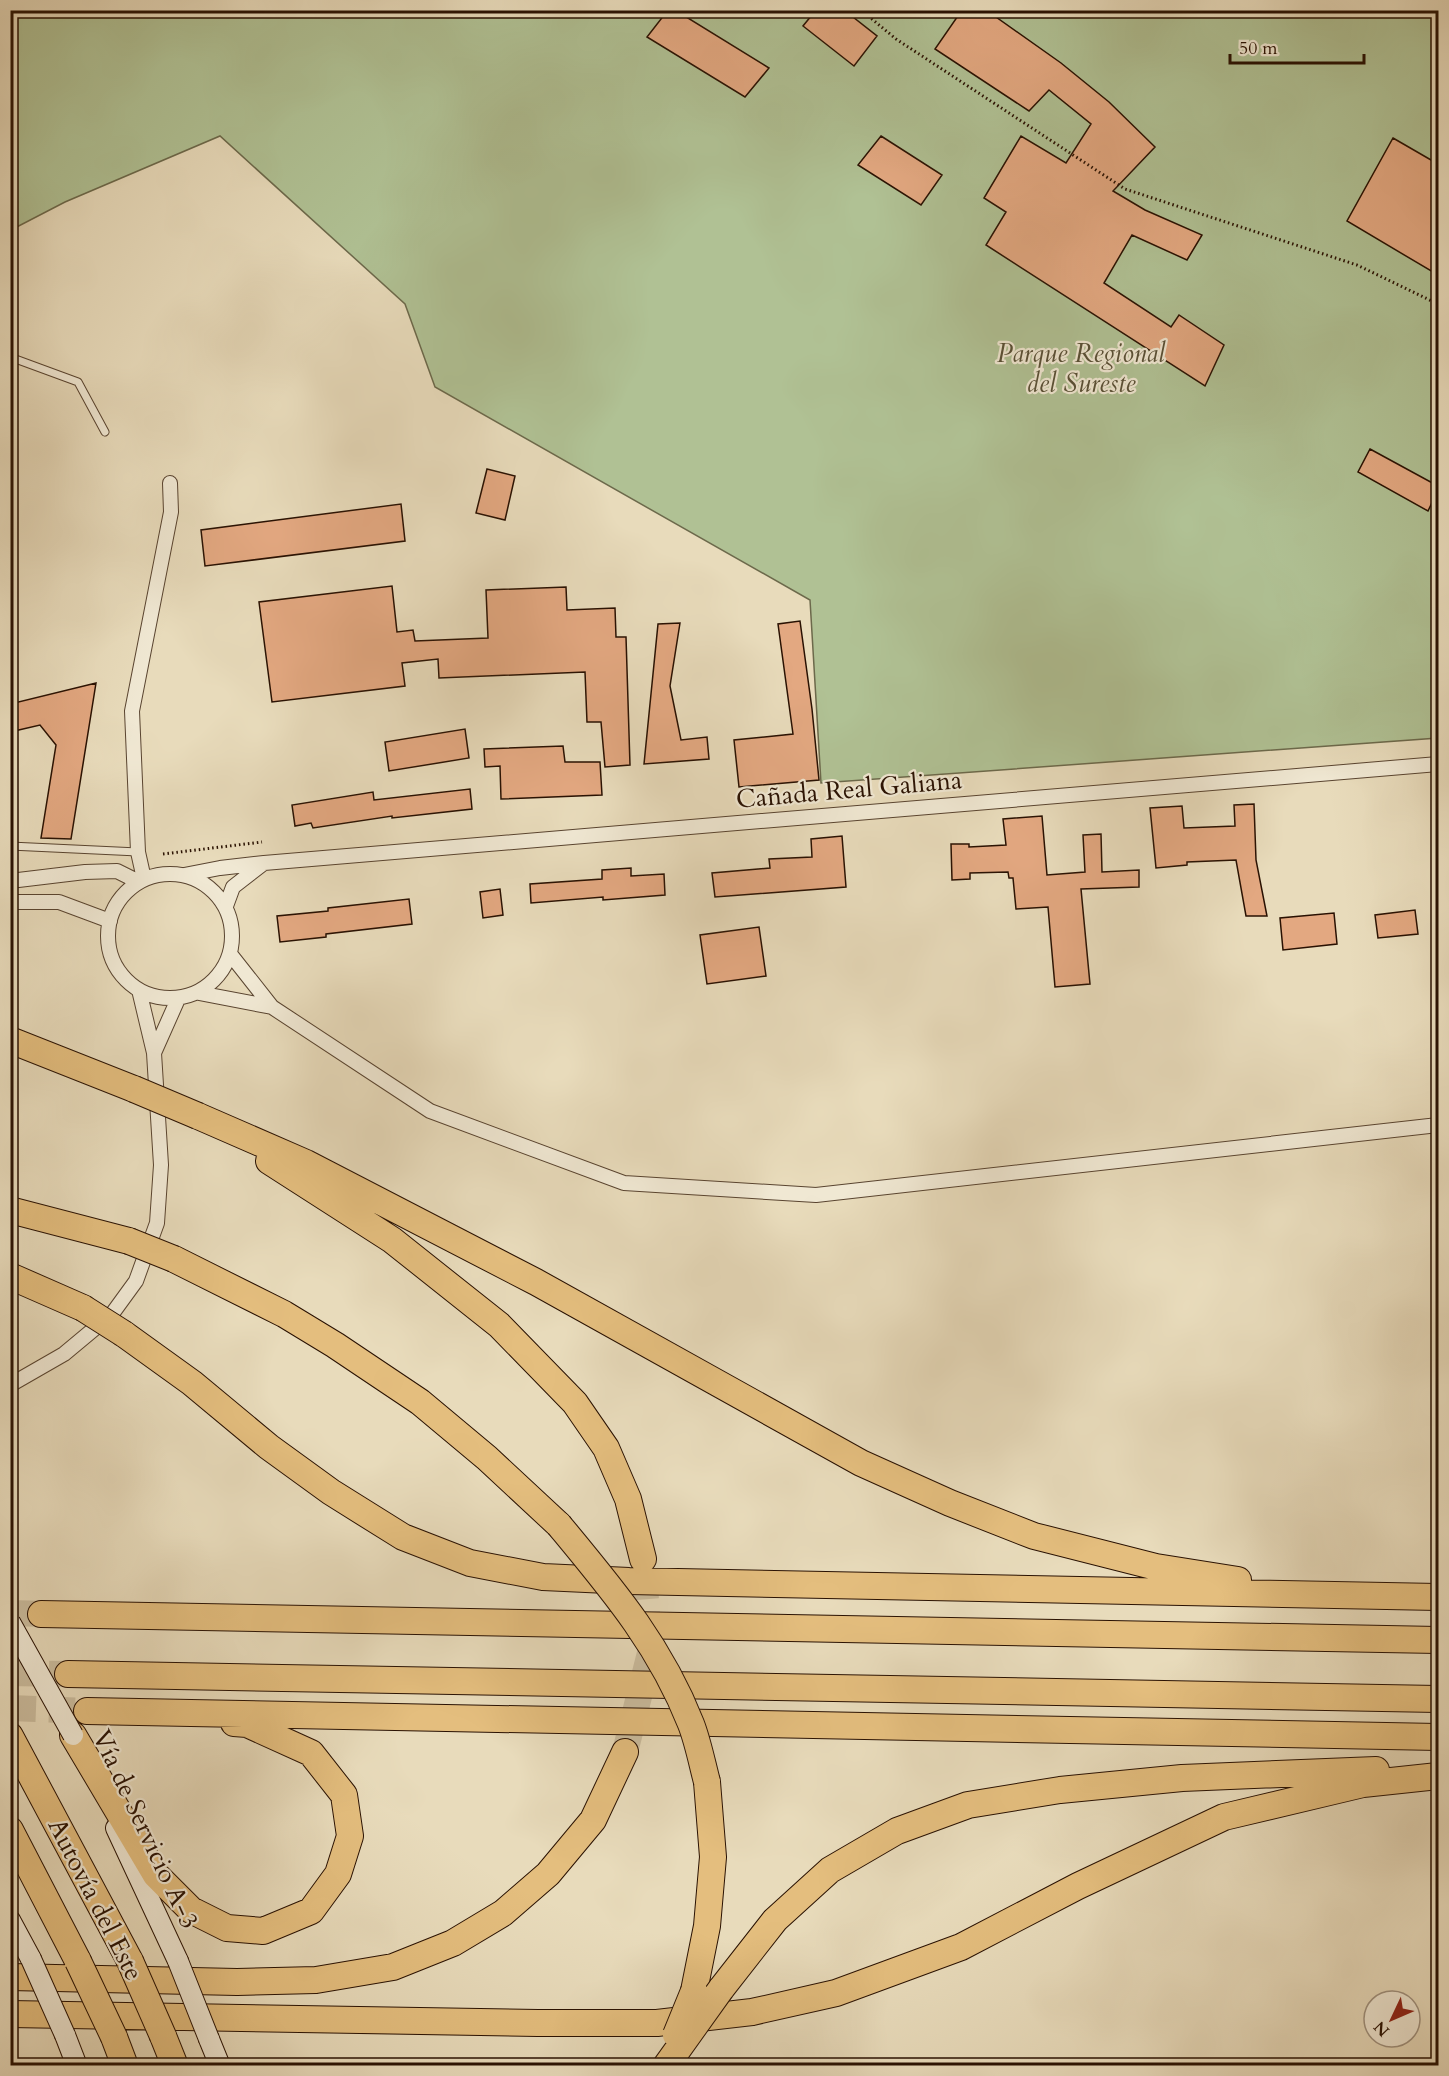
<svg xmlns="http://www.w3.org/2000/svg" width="1449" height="2076" viewBox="0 0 1449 2076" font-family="Cardo,serif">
<rect width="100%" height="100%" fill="#e8dbbb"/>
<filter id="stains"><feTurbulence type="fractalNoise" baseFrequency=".00333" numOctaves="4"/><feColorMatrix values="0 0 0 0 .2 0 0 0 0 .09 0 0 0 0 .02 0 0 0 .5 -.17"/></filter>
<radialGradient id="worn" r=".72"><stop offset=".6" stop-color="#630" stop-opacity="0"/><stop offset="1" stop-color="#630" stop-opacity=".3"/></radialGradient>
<path fill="#b0c194" stroke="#6c694b" stroke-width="1.5" d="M11,11H1438V738L821,783L810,600L435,387L405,304L220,136L65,202L11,230Z"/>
<path fill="#e3a881" stroke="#291102" stroke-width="1.5" d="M668,10H675L769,68L745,97L647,37Z
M816,10H844L877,36L854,66L803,26Z
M962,10H986L1061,63L1109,102L1155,147L1113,191L1145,210L1202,235L1187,260L1132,235L1104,283L1171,327L1179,315L1224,345L1205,386L986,245L1006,212L984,198L1021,136L1066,163L1091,124L1049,90L1029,111L935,49Z
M881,136L942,175L921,205L858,165Z
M1393,138L1438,164V275L1347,221Z
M1370,449L1438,486V490L1428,511L1358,472Z
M487,469L515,476L505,520L476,513Z
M401,504L405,541L205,566L201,530Z
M392,586L397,632L413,630L415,641L488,638L486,590L566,587L567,610L615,608L616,637H626L630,765L605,767L601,722H587L585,672L439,678L438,659L402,663L405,686L272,702L259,602Z
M800,621L812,709L819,780L739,787L734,740L793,734L778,624Z
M680,623L670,686L681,740L707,737L709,759L644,764L658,624Z
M96,683L71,839L41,838L56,745L40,725L10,732V704Z
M465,729L469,758L389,771L385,742Z
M563,746L565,762H600L602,795L501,799L500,766L485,767L484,749Z
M470,789L472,809L392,818V816L313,828L311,823L295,826L292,805L373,792L374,800Z
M1254,804L1256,860L1267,916H1246L1236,860L1187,862V865L1156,868L1150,808L1182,806L1184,828L1235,826L1234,805Z
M1042,816L1047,875L1085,872L1083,835L1101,834L1102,872L1139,870V887L1081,889L1090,984L1055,987L1048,907L1016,909L1013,878H1009L1008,872L970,873V879L952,880L951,844H969V847L1006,845L1003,819Z
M842,836L846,887L715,897L712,873L770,868L769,859L812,857L811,839Z
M631,868V876L664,874L665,895L603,900V897L531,903L530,884L602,879V870Z
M500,889L503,915L483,918L480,892Z
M409,899L412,924L326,934V937L280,942L277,916L328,911V908Z
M1415,910L1418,934L1378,938L1375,915Z
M1334,913L1337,944L1283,950L1280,918Z
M759,927L766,976L707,984L700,935Z"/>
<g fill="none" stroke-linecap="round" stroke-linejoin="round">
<path stroke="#cbbd9f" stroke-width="26" stroke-dasharray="26 13" stroke-linecap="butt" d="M10,1613L41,1614
M10,1673L68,1674
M10,1708L87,1711
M625,1752L650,1653L643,1560"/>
<defs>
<path id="service" d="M10,357L78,382L105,432
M10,846L138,852"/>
<path id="minor" d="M108 936a62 62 0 1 1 124 0a62 62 0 1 1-124 0Z
M184,875L220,868L264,863L1438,764
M144,879L138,852L132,711L171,512L170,483
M10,881L85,872L117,871L139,882
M10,902H59L110,921
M226,906L233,887L264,863
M231,955L272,1007L430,1111L624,1183L816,1195L1438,1125
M199,993L272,1007
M154,1053L178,999
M10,1385L64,1354L112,1314L136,1281L157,1223L161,1165L154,1053L139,990"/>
<path id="secondary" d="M116,1828L178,1961
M10,1920L31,1959
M65,2035L77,2066
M209,2039L220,2066"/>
<path id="motorway" d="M10,1040L134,1089
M198,1116L306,1163L536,1282L861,1463L950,1503L1034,1536L1156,1567L1238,1580
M269,1161L392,1240L499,1325L575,1403L606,1448L628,1499L643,1559
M10,1210L129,1241
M174,1259L284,1314L335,1345L420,1402L487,1458L559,1525
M10,1276L83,1308
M124,1334L192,1383L269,1447L331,1492L403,1537L470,1563L543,1577L629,1581L1438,1597
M41,1614L1438,1640
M68,1674L1438,1699
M87,1711L1438,1737
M73,1735L156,1875L191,1910L227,1928L263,1931L311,1911L338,1874L350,1836L344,1795L311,1753L247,1724L234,1723
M10,1736L130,1961
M10,1830L78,1961
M10,1977L237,1982L316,1980L393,1967L453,1943L503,1913L548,1874L593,1820L625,1752
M721,1989L775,1920L830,1870L897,1831L968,1805L1060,1790L1182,1778L1376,1770
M694,1991L707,1926L713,1857L707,1782
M10,2014L538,2023H657L752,2012L836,1993L961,1947L1078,1886L1224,1817L1363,1784L1438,1776
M163,2036L175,2066
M114,2037L125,2066"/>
</defs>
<use href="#service" stroke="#594430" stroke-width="9"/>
<use href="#minor" stroke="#594430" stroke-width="16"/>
<use href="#secondary" stroke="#291102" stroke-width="22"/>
<use href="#motorway" stroke="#291102" stroke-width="28"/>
<path stroke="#291102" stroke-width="3" stroke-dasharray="1.5 3" stroke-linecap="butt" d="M861,10L896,39L1125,189L1357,265L1438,304
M163,854L262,842"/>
<use href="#service" stroke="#f0e8d3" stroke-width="7"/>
<use href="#minor" stroke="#f0e8d3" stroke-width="14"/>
<use href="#secondary" stroke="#f0e8d3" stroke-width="20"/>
<use href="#motorway" stroke="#e4be7e" stroke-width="26"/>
<defs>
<path id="secondary-bridge" d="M10,1622L73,1735
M31,1959L65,2035
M178,1961L209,2039"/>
<path id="motorway-bridge" d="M134,1089L198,1116
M129,1241L174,1259
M83,1308L124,1334
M559,1525C612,1589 660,1645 691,1724C698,1742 702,1763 707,1782
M78,1961L114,2037
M130,1961L163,2036
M676,2035L694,1991
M666,2066L721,1989"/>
</defs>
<use href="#secondary-bridge" stroke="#291102" stroke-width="22" stroke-linecap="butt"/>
<use href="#motorway-bridge" stroke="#291102" stroke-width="28" stroke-linecap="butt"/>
<use href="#secondary-bridge" stroke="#f0e8d3" stroke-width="20"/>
<use href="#motorway-bridge" stroke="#e4be7e" stroke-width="26"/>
</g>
<g text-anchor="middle" stroke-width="4.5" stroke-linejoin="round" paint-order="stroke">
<g font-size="26" font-style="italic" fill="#584f35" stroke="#f0e8d3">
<text x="1081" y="362">Parque Regional<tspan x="1081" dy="30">del Sureste</tspan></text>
</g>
<g font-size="26" fill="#291102" stroke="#f0e8d3">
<text transform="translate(849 789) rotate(-5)" y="9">Cañada Real Galiana</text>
<text transform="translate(146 1829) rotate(65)" y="9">Vía de Servicio A-3</text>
<text transform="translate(96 1899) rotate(63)" y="9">Autovía del Este</text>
</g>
</g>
<rect width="1449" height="2076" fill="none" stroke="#e8dbbb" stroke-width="36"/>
<rect x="12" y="12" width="1425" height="2052" fill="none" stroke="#291102" stroke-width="3"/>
<rect x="18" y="18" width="1413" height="2040" fill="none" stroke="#291102" stroke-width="1.5"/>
<g transform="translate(1392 2019) rotate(226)"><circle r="28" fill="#f0e8d3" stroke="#a0927f" stroke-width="1.5"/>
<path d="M0-4.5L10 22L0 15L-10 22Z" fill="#8f2418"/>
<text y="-9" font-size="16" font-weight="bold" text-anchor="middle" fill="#291102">N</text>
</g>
<path d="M1230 54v9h134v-9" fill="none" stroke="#291102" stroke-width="3"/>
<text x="1239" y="54" font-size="18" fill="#291102" stroke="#f0e8d3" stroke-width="4.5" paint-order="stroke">50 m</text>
<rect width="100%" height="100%" filter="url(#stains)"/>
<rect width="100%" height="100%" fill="url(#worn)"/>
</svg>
